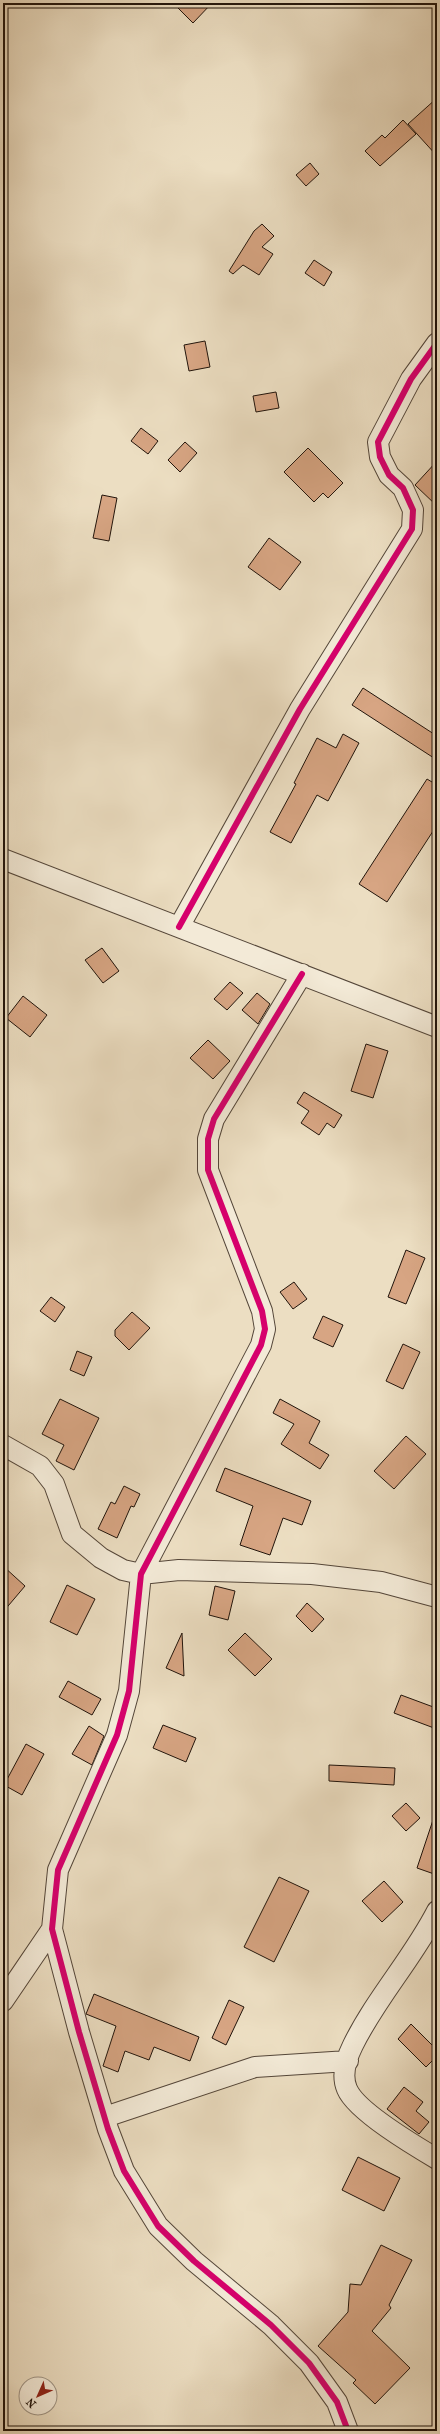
<svg xmlns="http://www.w3.org/2000/svg" width="440" height="2434" viewBox="0 0 440 2434" font-family="'IM FELL French Canon',serif">
<rect width="100%" height="100%" fill="#ecdec2"/>
<filter id="stains"><feTurbulence type="fractalNoise" baseFrequency=".005" numOctaves="4"/><feColorMatrix values="0 0 0 0 .2 0 0 0 0 .09 0 0 0 0 .02 0 0 0 .5 -.17"/></filter>
<radialGradient id="worn" r=".72"><stop offset=".6" stop-color="#630" stop-opacity="0"/><stop offset="1" stop-color="#630" stop-opacity=".3"/></radialGradient>
<path fill="#d7a583" stroke="#21140b" d="M173,3H212L193,23Z
M437,98V156L408,124Z
M403,120L416,134L380,166L365,151L382,135L385,138Z
M310,163L319,174L306,186L296,175Z
M262,224L274,236L262,247L273,254L259,275L243,265L233,274L229,271L254,231Z
M314,260L332,272L324,286L305,273Z
M205,341L210,367L189,371L184,345Z
M276,392L279,408L256,412L253,396Z
M141,428L158,441L148,454L131,441Z
M185,442L197,453L180,472L168,460Z
M308,448L343,483L328,498L323,493L314,502L284,472Z
M437,461V506L415,485Z
M102,495L117,498L109,541L93,538Z
M269,538L301,562L280,590L248,567Z
M363,688L437,736V760L352,705Z
M343,734L359,743L328,801L317,795L291,843L270,832L296,784L294,783L317,738L336,748Z
M427,779L437,785V825L387,902L359,884Z
M102,948L119,971L103,983L85,960Z
M230,982L243,993L227,1010L214,999Z
M257,993L270,1004L258,1024L242,1010Z
M23,996L47,1015L30,1037L6,1018Z
M208,1040L230,1061L213,1079L190,1058Z
M366,1044L388,1051L373,1098L351,1091Z
M304,1092L342,1115L334,1128L327,1123L319,1135L301,1123L309,1111L297,1103Z
M406,1250L425,1258L406,1304L388,1297Z
M294,1282L307,1299L293,1309L280,1292Z
M51,1297L65,1307L55,1322L40,1311Z
M132,1312L150,1328L129,1350L115,1336V1330Z
M323,1316L343,1325L333,1347L313,1338Z
M403,1344L420,1352L403,1389L386,1381Z
M77,1351L92,1357L84,1376L70,1370Z
M60,1399L99,1418L74,1470L56,1461L64,1445L42,1434Z
M280,1399L320,1421L309,1443L329,1455L320,1469L281,1444L294,1424L273,1413Z
M406,1436L426,1454L394,1489L374,1471Z
M225,1468L311,1501L302,1525L283,1518L270,1555L240,1545L253,1506L216,1491Z
M124,1486L140,1494L134,1507L131,1506L117,1538L98,1529L111,1502L115,1504Z
M3,1566L25,1586L3,1612Z
M67,1585L95,1599L77,1635L50,1622Z
M215,1586L235,1591L228,1620L209,1615Z
M307,1603L324,1619L312,1632L296,1616Z
M182,1633L184,1676L166,1668Z
M245,1633L272,1659L255,1676L228,1650Z
M68,1681L101,1699L92,1715L59,1697Z
M401,1695L436,1708L434,1728L394,1713Z
M163,1725L196,1738L186,1762L153,1748Z
M89,1726L104,1736L92,1765L72,1754Z
M26,1744L44,1754L22,1795L4,1785Z
M329,1765L395,1768L394,1785L329,1781Z
M406,1803L420,1818L406,1831L392,1816Z
M434,1817H437V1875L417,1868Z
M279,1877L309,1891L274,1962L244,1947Z
M384,1881L403,1902L382,1922L362,1901Z
M94,1994L199,2037L190,2061L154,2047L149,2060L125,2051L118,2072L103,2066L116,2026L86,2014Z
M229,2000L244,2007L226,2045L212,2038Z
M411,2024L437,2050V2056L426,2067L398,2039Z
M404,2087L423,2102L416,2111L429,2122L419,2134L387,2109Z
M358,2157L400,2178L384,2211L342,2190Z
M381,2245L412,2260L389,2305L391,2308L372,2331L410,2368L375,2404L353,2383L356,2380L318,2346L348,2312L350,2284L361,2285Z"/>
<g fill="none" stroke-linecap="round" stroke-linejoin="round">
<defs>
<path id="minor" d="M3,859L437,1027
M179,927L300,709L412,529L413,510L403,488L389,475L380,457L378,442L411,379L437,343
M302,974L214,1119L208,1139V1170L262,1311L265,1329L261,1345L141,1574L129,1691L117,1735L58,1870L52,1929L79,2032L108,2129L124,2171L158,2226L194,2261L271,2325L309,2363L337,2402L348,2431
M3,1445L40,1466L54,1484L72,1534L101,1558L123,1570L141,1574L179,1570L312,1574L381,1582L437,1597
M437,1911C413,1958 376,1998 353,2045C347,2057 341,2075 347,2089C356,2111 415,2146 437,2159
M3,2001L52,1929
M105,2117L255,2067L348,2061"/>
</defs>
<use href="#minor" stroke="#544639" stroke-width="22"/>
<use href="#minor" stroke="#f3ead7" stroke-width="20"/>
<defs>
<path id="cycleway" d="M179,927L300,709L412,529L413,510L403,488L389,475L380,457L378,442L411,379L437,343
M302,974L214,1119L208,1139V1170L262,1311L265,1329L261,1345L141,1574L129,1691L117,1735L58,1870L52,1929L79,2032L108,2129L124,2171L158,2226L194,2261L271,2325L309,2363L337,2402L348,2431"/>
</defs>
<use href="#cycleway" stroke="#f3ead7" stroke-width="8"/>
<use href="#cycleway" stroke="#d6006c" stroke-width="6"/>
</g>
<rect width="440" height="2434" fill="none" stroke="#ecdec2" stroke-width="16"/>
<rect x="4" y="4" width="432" height="2426" fill="none" stroke="#21140b" stroke-width="2"/>
<rect x="8" y="8" width="424" height="2418" fill="none" stroke="#21140b"/>
<g transform="translate(38 2396) rotate(225)"><circle r="19" fill="#f3ead7" stroke="#9f9485"/>
<path d="M0-3L7 15L0 10L-7 15Z" fill="#8f2418"/>
<text y="-6" font-size="11" font-weight="bold" text-anchor="middle" fill="#21140b">N</text>
</g>
<rect width="100%" height="100%" filter="url(#stains)"/>
<rect width="100%" height="100%" fill="url(#worn)"/>
</svg>
